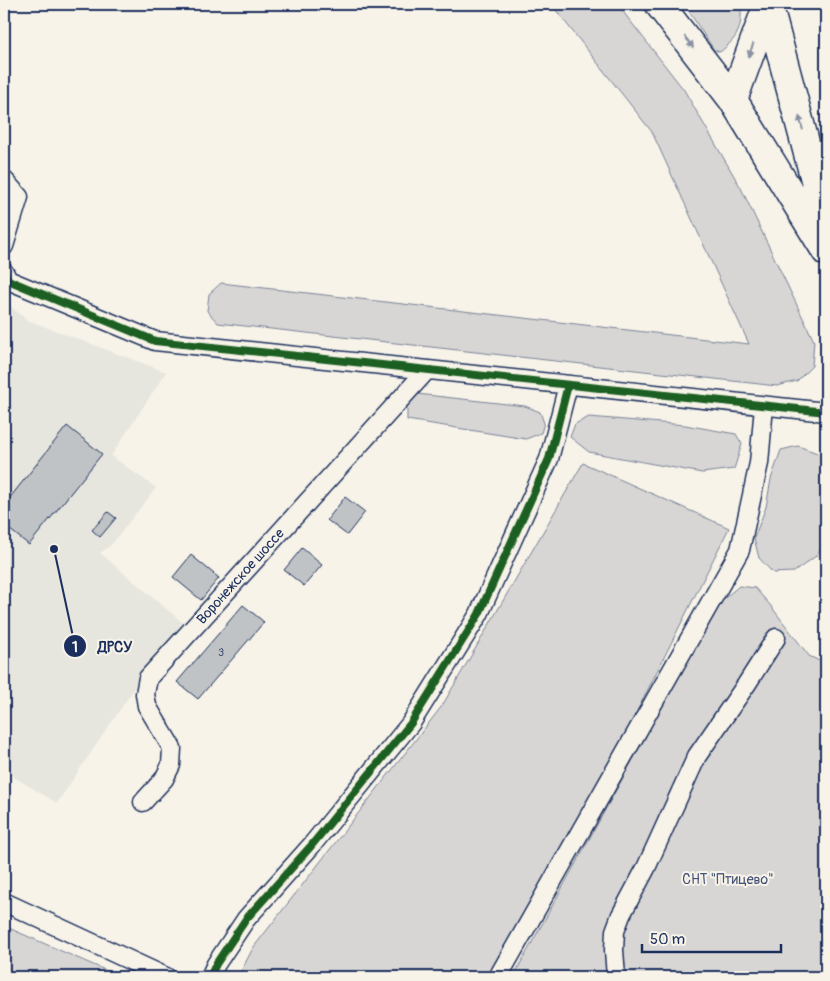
<svg xmlns="http://www.w3.org/2000/svg" width="830" height="981" viewBox="0 0 830 981" font-family="Pangolin,sans-serif">
<rect width="100%" height="100%" fill="#f7f3e8"/>
<filter id="ink" filterUnits="userSpaceOnUse"><feTurbulence type="fractalNoise" baseFrequency=".02" numOctaves="2"/><feDisplacementMap in="SourceGraphic" scale="10" xChannelSelector="R" yChannelSelector="G"/><feConvolveMatrix kernelMatrix="1 2 1 2 8 2 1 2 1" color-interpolation-filters="sRGB"/></filter>
<g filter="url(#ink)">
<path fill="#e6e5de" d="M4,301L27,320L166,372L111,456L156,488L111,545L100,553L183,623L154,659L57,803L4,771Z"/>
<path fill="#d7d6d4" stroke="#798299" d="M551,4H617L684,90L741,188L814,341L812,366L797,381L777,386L218,323L207,311L209,294L221,283L749,344L652,132Z
M684,4H741C742,28 739,37 720,52L714,50Z
M417,394L525,406L540,412L544,423L541,433L526,439L407,420V406Z
M589,417L685,425L736,434L742,444L734,469L702,473L589,452L570,437L575,424Z
M798,446L820,454L826,460V541L816,556L794,572L773,573L759,558L754,538L766,507L771,479L781,450Z
M583,463L729,528L628,729L487,977H238L253,948L442,706Z
M739,586L755,588L770,605L809,656L826,664V977H513L720,602Z
M4,926L121,977H4Z"/>
<path fill="#c0c3c5" stroke="#1b2f5e" d="M67,426L102,454L29,545L4,525V505Z
M345,497L365,512L347,535L327,520Z
M108,512L116,518L100,537L92,530Z
M302,548L322,565L304,586L284,570Z
M191,555L219,578L201,600L173,577Z
M243,605L264,622L198,699L177,682Z"/>
<g fill="none" stroke-linecap="round" stroke-linejoin="round">
<defs>
<path id="minor" d="M4,180L19,197L4,246
M4,272L8,280L155,341L826,412
M143,802L164,779L171,765L172,748L147,706L145,694L148,678L427,370
M4,902L166,977
M210,977L216,964L246,919L311,846L411,723L479,614L549,459L568,385
M498,977L740,550L759,463L764,406
M616,977L614,950L615,931L621,915L646,868L697,756L746,685L776,638"/>
<path id="primary" d="M659,4L733,100L826,251
M768,4L826,221
M733,100L768,4"/>
</defs>
<use href="#minor" stroke="#1b2f5e" stroke-width="21"/>
<use href="#primary" stroke="#1b2f5e" stroke-width="31"/>
<use href="#minor" stroke="#f7f3e8" stroke-width="18"/>
<use href="#primary" stroke="#f7f3e8" stroke-width="28"/>
<defs>
<path id="cycleway" d="M4,272L8,280L155,341L826,412
M210,977L216,964L246,919L311,846L411,723L479,614L549,459L568,385"/>
</defs>
<use href="#cycleway" stroke="#f7f3e8" stroke-width="11"/>
<use href="#cycleway" stroke="#1b5e20" stroke-width="8"/>
</g>
<defs><path id="oneway-solid" d="M-6-.8H1V-3.2L6.5 0L1 3.2V.8H-6Z" transform="scale(1.25)"/></defs>
<g fill="#8991a3">
<use href="#oneway-solid" transform="translate(689 42) rotate(52)"/>
<use href="#oneway-solid" transform="translate(751 50) rotate(110)"/>
<use href="#oneway-solid" transform="translate(801 123) rotate(-105)"/>
</g>
</g>
<g text-anchor="middle" stroke-width="4" stroke-linejoin="round" paint-order="stroke">
<g font-size="11" fill="#445478">
<text x="221" y="656">3</text>
</g>
<g font-size="14" fill="#1b2f5e" stroke="#f7f3e8">
<text transform="translate(240 576) rotate(-48)" y="5">Воронежское шоссе</text>
</g>
<g font-size="14" fill="#415076" stroke="#f7f3e8">
<text x="728" y="884">СНТ "Птицево"</text>
</g>
</g>
<path fill="none" stroke="#1b2f5e" stroke-width="2" d="M54 549L75 646"/>
<g fill="#1b2f5e" stroke="#f7f3e8" stroke-width="2">
<circle cx="54" cy="549" r="5"/>
<circle cx="75" cy="646" r="12"/>
</g>
<g font-size="15" text-anchor="middle" font-weight="bold" fill="#fff">
<text x="75" y="652">1</text>
</g>
<g font-size="15" text-anchor="middle" font-weight="bold" fill="#1b2f5e" stroke="#f7f3e8" stroke-width="4" stroke-linejoin="round" paint-order="stroke">
<text x="115" y="652">ДРСУ</text>
</g>
<rect width="830" height="981" fill="none" stroke="#f7f3e8" stroke-width="20"/>
<rect x="10" y="10" width="810" height="961" fill="none" stroke="#1b2f5e" stroke-width="2" filter="url(#ink)"/>
<path d="M642 944v8h139v-8" fill="none" stroke="#1b2f5e" stroke-width="2.5"/>
<text x="650" y="944" font-size="15" fill="#1b2f5e" stroke="#f7f3e8" stroke-width="4" paint-order="stroke">50 m</text>
</svg>
